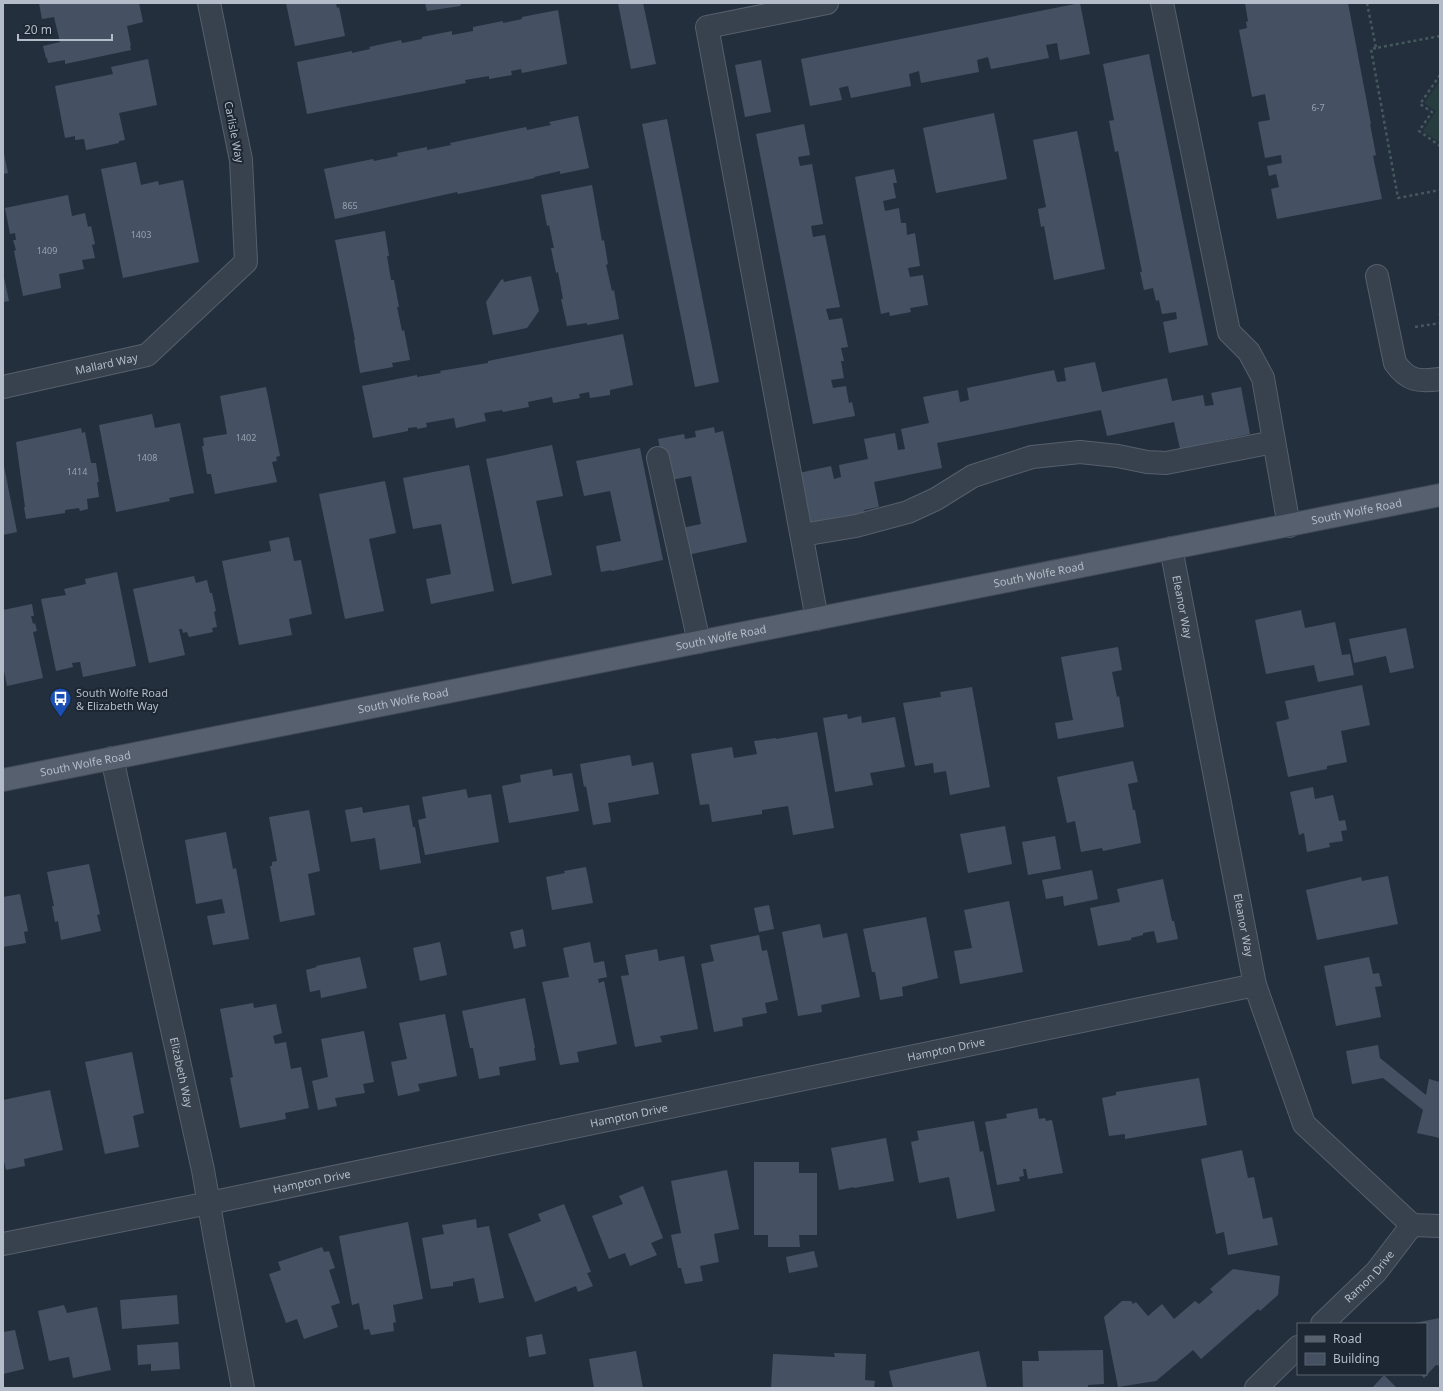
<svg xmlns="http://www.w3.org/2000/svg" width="1443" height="1391" viewBox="0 0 1443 1391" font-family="'Noto Sans',sans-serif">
<rect width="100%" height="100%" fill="#242f3e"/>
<path fill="#263c3f" d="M1440,81V143L1423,131L1436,111L1424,103Z"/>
<path fill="#455162" d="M39,3H139L143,22L127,26L131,46H130L131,50L65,64V60L48,63L47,58H46L43,46L60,42L54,17L42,19Z
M286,3H336L337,8L339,7L345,36L295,46Z
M425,3H462L460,6L427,11Z
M618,3H643L656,64L631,69Z
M1080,3L1090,54L1060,60L1057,43L1046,45L1049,58L991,69L988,57L977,60L979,72L921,83L919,71L909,74L911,86L851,98L848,86L839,88L842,100L810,106L801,59Z
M1245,3H1348L1371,124H1370L1376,155L1373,156L1382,199L1277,219L1271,189L1279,187L1276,174L1269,176L1267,166L1282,163L1281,155L1265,158L1258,122L1270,120L1265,94L1252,97L1239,30L1247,28L1246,22L1248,21Z
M558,10L567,64L522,73L521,69L511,71L512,75L489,79V76L465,80L466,83L307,114L297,62L352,51V53L370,49L369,47L401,40L402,43L422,39V37L452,31V35L473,31V27L503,21V23L522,19V17Z
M1149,54L1208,345L1169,353L1163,322L1177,319L1176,312L1162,314L1159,300L1156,301L1153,288L1144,290L1140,272H1142L1118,151L1115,152L1109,121L1114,120L1103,64Z
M148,59L157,105L119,113L125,140L119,141V143L86,150L84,139L75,140V136L65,138L55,86L113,74L111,67Z
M761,60L771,112L745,117L735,65Z
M994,113L1007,179L936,193L923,128Z
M578,116L589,168L560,174V171L534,177L535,178L458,194L457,192L335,219L324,169L373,159L374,161L398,156L397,153L427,147V150L451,145L450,143L526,127L527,130L551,125L549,122Z
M667,119L719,382L695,387L642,124Z
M804,124L810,155L798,157L800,166L812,164L823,224L811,226L813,237L825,235L840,307L826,309L829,320L842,318L848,347L841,348L844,361H841L844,378L831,380L833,388L846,386L849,403L852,402L855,416L813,424L756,134Z
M1077,131L1105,269L1054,280L1044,226L1041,227L1038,209L1046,207L1033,140Z
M3,149L8,173L3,174Z
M136,162L141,185L158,181L159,185L183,180L199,262L123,278L101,169Z
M894,169L897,183H893L896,198L883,201L885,211L899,208L901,223H906L907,235L915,233L920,266L908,268L910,277L923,275L928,305L910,308L911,312L890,316L889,312L881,314L855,177Z
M592,185L602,241L604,240L608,264L606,265L612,291L614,290L619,319L587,325V323L567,326L561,299H563L558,272L556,273L551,248H554L549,225L547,226L541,195Z
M68,195L72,216L85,213L88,227L91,226L95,244L92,245L95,258L82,260L84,269L59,274L61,288L23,296L14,251L16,250L13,240H16L15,233L10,234L5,208Z
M385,231L389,256H387L391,280H394L399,307H397L402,331L404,330L410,360L392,363L393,367L360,373L354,340H355L335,240Z
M3,273L9,301L3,302Z
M531,276L539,311L527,328L493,335L486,302L501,280L503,279L504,282Z
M623,334L633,385L610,390V395L590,398L589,392L579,394L580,398L553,403L552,397L528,402L529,407L503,412L502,410L484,413L486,421L456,428L454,418L426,423L427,427L417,429V427L408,428V431L373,438L362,386L417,375V377L441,373L440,371L488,363V361Z
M1095,362L1102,392L1167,378L1172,401L1203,395L1205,406L1214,405L1211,393L1241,387L1250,434L1180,449L1174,422L1107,436L1101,410L937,443L942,468L874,482L879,507L864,510L865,513L810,524L799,473L831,466L834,479L841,477L839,465L868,459L864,439L895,433L898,450L905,449L901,429L929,423L923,397L958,390L960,402L969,400L967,388L1054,370L1057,382L1066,381L1064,368Z
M266,387L280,456L276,457L277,461L272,462L277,482L215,494L211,474H207L202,446H204L203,438L227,434L220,396Z
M152,414L155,428L180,423L194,493L169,498L170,501L116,512L99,425Z
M714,427L715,433L723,431L747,542L683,556L677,529L701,524L691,476L667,481L658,439L684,434L685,439L696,437L695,431Z
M81,428L82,433L85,432L91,463H96L99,482H97L99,497L87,499L88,509L80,511L79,508L65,510V513L26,519L24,507H25L16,442Z
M552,445L563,496L536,501L552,575L512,584L486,459Z
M640,448L663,560L612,571L611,570L601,572L596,546L621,541L610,491L584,496L576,461Z
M3,461L17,532L3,535Z
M469,465L494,591L431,604L426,579L451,574L441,524L413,529L403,478Z
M385,481L396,533L369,539L384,611L345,619L319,494Z
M289,537L294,561L301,560L312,614L289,619L292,635L239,645L222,561L271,551L269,541Z
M117,572L136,666L83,677L80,662L72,663L73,667L56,671L41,599L66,595L64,589L86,584L85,579Z
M194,576L196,583L207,580L210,593H212L216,611L214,612L217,627L212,628L213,632L189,637L187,632L183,633L182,629H179L185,655L149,663L133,589Z
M32,604L34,616H31L33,624L35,623L37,631L33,632L43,678L7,686L3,665V610Z
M1301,610L1305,628L1335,622L1342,655L1350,654L1354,675L1318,682L1314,665L1266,674L1255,620Z
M1406,628L1414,668L1390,673L1386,656L1354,663L1349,639Z
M1118,647L1122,670L1112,672L1117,697L1119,696L1124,727L1058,739L1055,723L1073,720L1061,657Z
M1362,685L1370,725L1341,731L1347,762L1327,766V769L1288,777L1276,722L1289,719L1285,701Z
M972,687L990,787L950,795L946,771L934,773L933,763L915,766L903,703L941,697L940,692Z
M847,714L848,719L861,716L862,723L895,717L905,767L870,773L873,785L835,792L823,718Z
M817,732L834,828L793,835L788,806L762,810V814L712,822L709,804L700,805L691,754L732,747L734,758L757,754L754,741L776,738V739Z
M630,755L632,766L653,762L659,794L608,803L611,822L593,825L586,786L584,787L580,764Z
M1133,761L1138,782L1128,784L1133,810H1135L1141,843L1103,851L1102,848L1081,852L1075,821L1067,823L1057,777Z
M552,769L553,776L572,773L579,811L509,823L502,786L521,782L520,775Z
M1313,787L1315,799L1333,795L1339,821L1345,820L1347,830L1341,831L1343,841L1329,843L1330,847L1307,852L1304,833L1299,835L1290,792Z
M466,789L468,798L491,794L499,842L425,855L418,820L426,818L422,797Z
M409,805L413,827H415L421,863L380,870L375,838L351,842L345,810L362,807L363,813Z
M309,810L320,871L308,874L315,915L280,922L270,866H272V862L277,861L269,817Z
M1005,826L1012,864L968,873L960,834Z
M226,832L233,869L236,868L249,939L213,945L207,916L225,913L222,899L196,904L185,840Z
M1055,836L1061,869L1028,875L1022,842Z
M89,864L100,914L97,915L101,931L61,940L58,921L55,922L52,906H54L47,872Z
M586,867L593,903L552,910L546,877L565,873L564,871Z
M1092,870L1098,899L1064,906L1063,896L1046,899L1042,880Z
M1388,876L1398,924L1317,940L1306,890L1361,877L1362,881Z
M1163,879L1172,921H1174L1178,939L1157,943L1154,931L1143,933V935L1131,938V940L1098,946L1090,908L1120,902L1117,889Z
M20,894L28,931L24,932L26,943L3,947V897Z
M1009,901L1023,972L960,984L954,951L972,948L964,910Z
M769,905L774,929L759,932L754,908Z
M926,917L938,978L902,987L903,996L880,1000L875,972H872L863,929Z
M820,924L823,938L847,933L860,997L821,1005L822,1012L798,1016L782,932Z
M523,929L526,946L514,949L510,932Z
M759,935L762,951L767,950L778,1000L765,1003L767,1013L742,1018L743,1026L714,1032L701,964L714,961L710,945Z
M440,942L447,975L420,981L413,948Z
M590,942L594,963L604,961L607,977L598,979L599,983L604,981L617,1044L577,1052L579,1062L560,1065L542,982L569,977L563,948Z
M657,949L659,961L684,956L698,1029L660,1036L662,1042L635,1047L621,976L629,975L625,955Z
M360,957L367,988L321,998L320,990L310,992L306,970L317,967L316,966Z
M1369,957L1373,974L1379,973L1382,986L1375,987L1381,1017L1336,1026L1324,966Z
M525,998L535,1048H534L536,1060L499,1067L500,1075L479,1079L473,1048H470L462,1011Z
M253,1003L254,1008L276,1004L282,1033L273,1036L275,1044L286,1042L291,1069L301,1067L309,1108L285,1113L286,1119L240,1128L230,1078L233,1077L220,1009Z
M445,1014L457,1076L418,1084L420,1091L398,1096L391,1062L407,1059L399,1023Z
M364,1031L374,1082L363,1084L365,1093L335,1098L337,1106L318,1110L312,1081L328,1077L321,1039Z
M1378,1045L1380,1058L1426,1095L1429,1079L1440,1082V1138L1417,1133L1423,1110L1383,1078L1352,1084L1346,1051Z
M132,1052L144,1113L133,1116L139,1147L105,1154L85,1062Z
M1199,1078L1207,1125L1125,1139V1134L1109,1136L1102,1098L1116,1095V1092Z
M50,1090L63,1150L24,1159L25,1166L6,1170L3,1157V1100Z
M1037,1108L1039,1119L1045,1118L1046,1121L1052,1120L1063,1173L1028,1179L1026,1169H1023L1024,1176L1019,1177L1020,1181L997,1185L985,1122L1007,1118L1006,1114Z
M974,1121L980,1152L983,1151L995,1211L957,1219L949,1177L919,1183L911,1142L919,1140L917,1131Z
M886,1138L894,1181L854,1188V1187L839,1190L831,1148Z
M1242,1150L1248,1178L1254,1177L1263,1219L1272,1217L1278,1245L1228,1255L1224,1232L1216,1234L1201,1159Z
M754,1162H799V1173H817V1235H799L800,1247H768V1235H754Z
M727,1170L739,1229L714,1234L719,1262L700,1266L703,1281L685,1284L681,1268H678L671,1235L681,1233L671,1181Z
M643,1186L663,1238L651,1243L657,1255L630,1266L625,1253L609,1259L592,1216L623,1204L619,1196Z
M564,1204L591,1272L587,1273L593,1286L578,1292L576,1286L535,1302L508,1234L541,1221L538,1214Z
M476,1219L477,1228L489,1226L504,1298L479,1303L474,1278L453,1282V1286L431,1289L422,1238L444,1234L442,1225Z
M408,1222L423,1299L393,1305L396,1322L393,1323L394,1331L371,1335L369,1329L364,1330L359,1303L352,1305L339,1236Z
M322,1247L324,1252L329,1251L335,1268L329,1270L340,1303L331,1306L338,1327L304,1339L297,1319L286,1323L269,1274L281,1270L278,1262Z
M814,1251L818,1267L789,1273L786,1257Z
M1233,1269L1280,1276L1278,1295L1260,1311L1258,1309L1201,1359L1193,1350L1156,1381L1118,1387L1104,1317L1122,1301H1131L1133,1304L1136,1302L1148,1316L1162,1304L1174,1319L1195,1301L1199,1304L1213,1292L1210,1289Z
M177,1295L179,1324L122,1329L120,1300Z
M64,1305L67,1313L97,1307L111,1370L73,1378L69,1357L49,1361L38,1311Z
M1440,1318V1366L1436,1365L1424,1378L1420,1374H1426V1324L1414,1323Z
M15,1330L24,1369L3,1374V1332Z
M542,1334L546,1354L529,1357L526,1337Z
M178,1342L180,1369L151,1371V1364L138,1365L137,1345Z
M1103,1350L1104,1384L1088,1385V1388H1023L1022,1361H1039L1038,1351Z
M636,1351L643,1388H594L589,1359Z
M979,1351L987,1388H893L889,1371Z
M834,1353L866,1354L865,1380L875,1381L874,1388H771L773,1354L835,1357Z
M1384,1375L1397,1388H1372Z"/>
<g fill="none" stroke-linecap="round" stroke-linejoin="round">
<defs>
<g id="minor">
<path d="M1162,3L1229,332L1249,352L1263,378L1289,526"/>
<path d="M1377,276L1395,363C1408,381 1418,382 1440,379"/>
<path id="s1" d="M3,387L147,355L246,262L241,160L209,3"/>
<path d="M658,458L699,642"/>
<path d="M802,535L856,526L908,512L936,499L973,476L1032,457L1080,452L1118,456L1147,462L1166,463L1274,442"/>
<path id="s2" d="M1171,548L1255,985L1304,1124L1412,1225L1440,1226"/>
<path d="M817,619L707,27L827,3"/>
<path id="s3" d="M112,758L203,1170L215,1239L243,1388"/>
<path id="s4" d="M3,1244L209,1203L1255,985"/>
<path id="s5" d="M1322,1324L1376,1272L1412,1225"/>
<path d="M1256,1388L1298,1347"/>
</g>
<g id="major">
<path id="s6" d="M3,780L1440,495"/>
</g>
</defs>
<use href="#minor" stroke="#565f6c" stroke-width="24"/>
<use href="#major" stroke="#414a57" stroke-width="24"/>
<path stroke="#44595c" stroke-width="2.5" stroke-dasharray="3 3" stroke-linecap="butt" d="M1367,3L1376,48L1440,36
M1376,48L1371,49L1398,198L1440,190
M1440,75L1420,104L1432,112L1419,131L1440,146
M1440,313V318
M1415,327L1440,323"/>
<use href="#minor" stroke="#38414e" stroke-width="22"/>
<use href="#major" stroke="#56606e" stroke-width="22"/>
</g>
<defs>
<symbol id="bus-pin" viewBox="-11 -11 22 30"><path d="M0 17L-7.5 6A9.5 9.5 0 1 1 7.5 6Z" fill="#1a4fb4" stroke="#1d2633"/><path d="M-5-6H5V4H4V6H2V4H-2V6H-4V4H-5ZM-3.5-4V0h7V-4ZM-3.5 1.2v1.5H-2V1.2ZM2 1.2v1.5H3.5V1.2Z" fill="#fff"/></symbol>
</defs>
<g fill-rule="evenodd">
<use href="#bus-pin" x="48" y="686" width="25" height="34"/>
</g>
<g text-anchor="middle" stroke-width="4" stroke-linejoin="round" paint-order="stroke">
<g font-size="9" fill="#98a1af">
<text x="1318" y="111">6-7</text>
<text x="350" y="209">865</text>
<text x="141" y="238">1403</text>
<text x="47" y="254">1409</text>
<text x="246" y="441">1402</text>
<text x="147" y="461">1408</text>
<text x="77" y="475">1414</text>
</g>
<g font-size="11" fill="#b4bcc9" stroke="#1d2633">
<text transform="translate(234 132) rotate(79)" y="4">Carlisle Way</text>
<text dy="4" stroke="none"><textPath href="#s1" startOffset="106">Mallard Way</textPath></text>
<text dy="4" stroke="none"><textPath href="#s6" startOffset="1380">South Wolfe Road</textPath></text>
<text dy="4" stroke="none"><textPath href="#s6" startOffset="1056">South Wolfe Road</textPath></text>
<text dy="4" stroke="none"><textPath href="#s2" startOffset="60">Eleanor Way</textPath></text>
<text dy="4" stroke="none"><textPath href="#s6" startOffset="732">South Wolfe Road</textPath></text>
<text dy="4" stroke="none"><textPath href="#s6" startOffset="408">South Wolfe Road</textPath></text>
<text dy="4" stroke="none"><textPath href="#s6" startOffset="84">South Wolfe Road</textPath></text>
<text dy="4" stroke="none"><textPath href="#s2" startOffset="384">Eleanor Way</textPath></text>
<text dy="4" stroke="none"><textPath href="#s4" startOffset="963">Hampton Drive</textPath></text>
<text dy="4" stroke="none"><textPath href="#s3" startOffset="322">Elizabeth Way</textPath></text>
<text dy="4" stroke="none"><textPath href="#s4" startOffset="639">Hampton Drive</textPath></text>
<text dy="4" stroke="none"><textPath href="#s4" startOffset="315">Hampton Drive</textPath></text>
<text dy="4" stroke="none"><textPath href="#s5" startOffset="67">Ramon Drive</textPath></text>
</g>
<g font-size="11" fill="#b4bcc9" stroke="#1d2633" text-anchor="start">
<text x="76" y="697">South Wolfe Road<tspan x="76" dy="13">&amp; Elizabeth Way</tspan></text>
</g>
</g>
<rect width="1443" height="1391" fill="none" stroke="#b4bcc9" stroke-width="8"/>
<rect x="1297" y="1323" width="130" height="52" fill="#1d2633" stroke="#59626f"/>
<rect x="1305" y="1336" width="20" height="6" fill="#56606e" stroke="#59626f"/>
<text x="1333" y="1343" font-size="12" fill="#b4bcc9">Road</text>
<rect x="1305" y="1353" width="20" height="12" fill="#455162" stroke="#59626f"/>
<text x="1333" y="1363" font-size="12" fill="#b4bcc9">Building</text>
<path d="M18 34v6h94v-6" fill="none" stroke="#b4bcc9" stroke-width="2"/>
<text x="24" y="34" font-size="12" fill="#b4bcc9" stroke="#1d2633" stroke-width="3" paint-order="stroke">20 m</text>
</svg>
